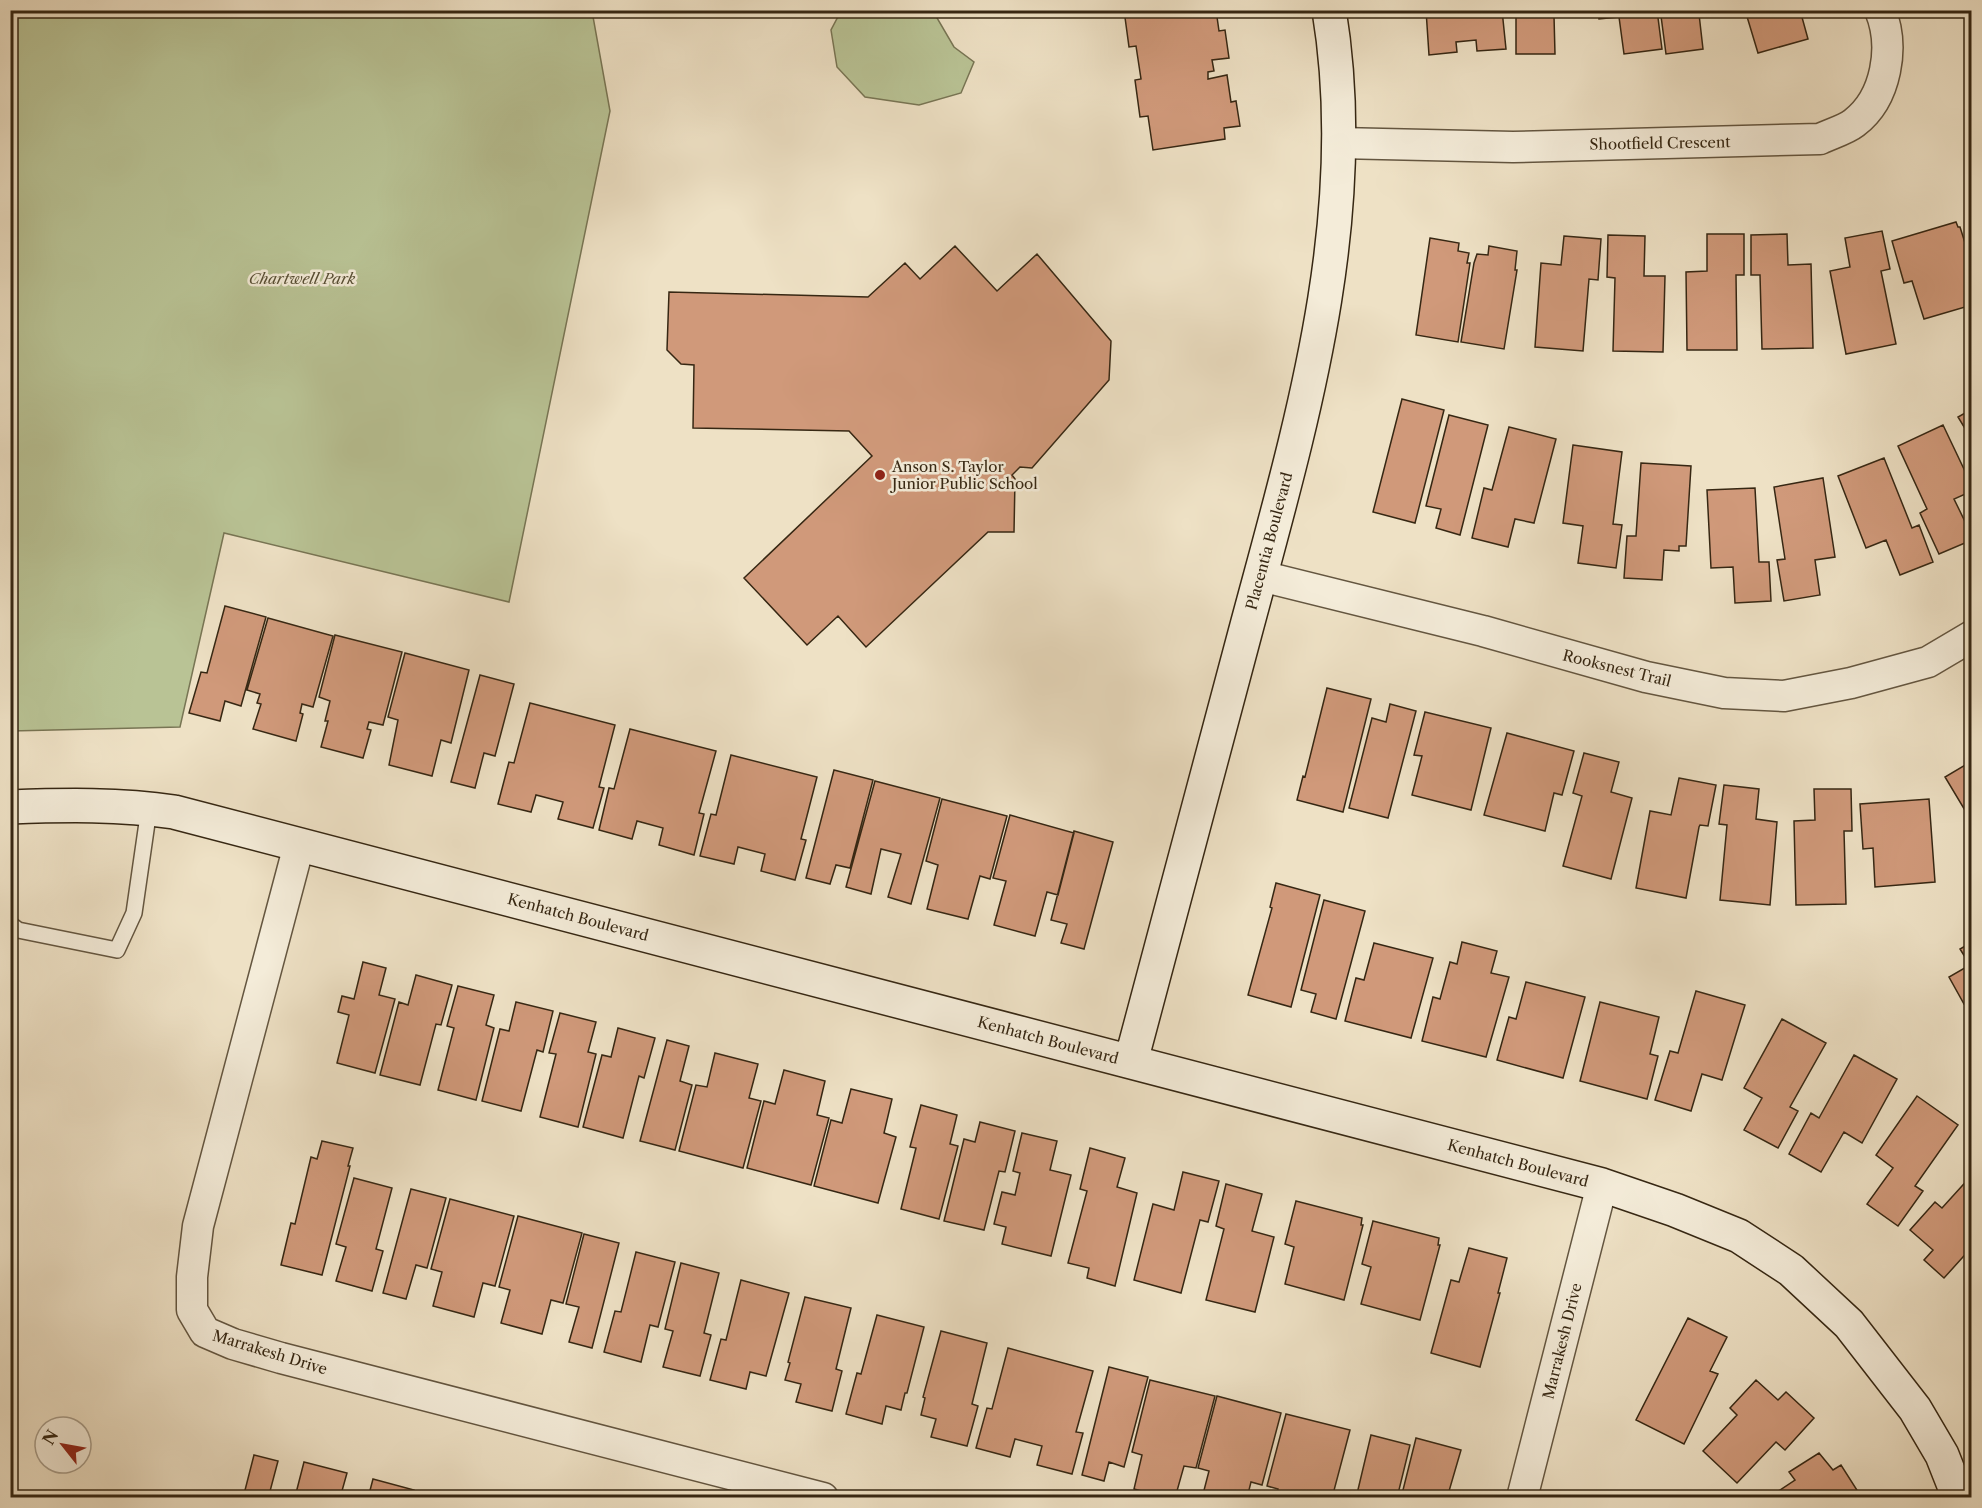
<svg xmlns="http://www.w3.org/2000/svg" width="1982" height="1508" viewBox="0 0 1982 1508" font-family="'Libre Caslon Text',serif">
<rect width="100%" height="100%" fill="#eee1c5"/>
<filter id="stains"><feTurbulence type="fractalNoise" baseFrequency=".00333" numOctaves="4"/><feColorMatrix values="0 0 0 0 .2 0 0 0 0 .09 0 0 0 0 .02 0 0 0 .5 -.17"/></filter>
<radialGradient id="worn" r=".72"><stop offset=".6" stop-color="#630" stop-opacity="0"/><stop offset="1" stop-color="#630" stop-opacity=".3"/></radialGradient>
<path fill="#b9c395" stroke="#787554" stroke-width="1.5" d="M10,11h582l18,100 -101,491 -285,-69 -44,194 -169,4z
M841,11h92l21,36 20,15 -13,31 -42,12 -54,-8 -28,-30 -6,-37z"/>
<path fill="#d0997a" stroke="#362713" stroke-width="1.5" d="M1124,10h92l3,21 6,-1 4,28 -17,2 2,11 -6,1v7l19,-4 4,27 5,-1 4,25 -16,2 1,11 -72,11 -5,-34 -8,1 -5,-37 6,-1 -5,-33 -7,1z
M1426,10h76l4,39 -29,2 -1,-11 -20,2 1,10 -28,3z
M1516,10h56v6h-18l1,38h-39z
M1598,10h59l5,39 -38,5 -5,-37 -20,2z
M1669,10h50v3l-20,1 4,35 -37,5 -5,-38 8,-1z
M1745,10h55l8,29 -50,14z
M1956,222l2,5h2l12,38v40l-48,14 -12,-38 -8,2 -12,-42z
M1882,231l8,38 -9,2 15,73 -50,10 -16,-83 20,-4 -5,-29z
M1707,234h37v41h-8l1,75h-50l-1,-78 21,-1z
M1787,234l1,31 23,-1 2,84 -51,1 -2,-74h-9v-40z
M1608,235l37,1 -1,40h21l-2,76 -50,-1 2,-73 -8,-1z
M1564,236l37,3 -3,41 -9,-1 -6,72 -48,-4 6,-84 20,2z
M1430,238l29,5 -1,8 11,2 -2,10h3l-12,79 -42,-7z
M955,246l42,45 40,-37 74,87 -2,39 -77,88 -12,-1 -8,8 3,4 -1,53h-26l-122,115 -28,-31 -31,29 -63,-67 128,-122 -23,-25 -156,-3 1,-63 -13,-1 -14,-14 2,-58 199,5 37,-34 15,16z
M1489,246l28,5 -2,19h2l-13,79 -43,-7 13,-79 3,-9 11,1z
M1402,399l42,11 -29,113 -42,-11z
M1972,409v31l-14,-23z
M1449,415l39,10 -28,110 -24,-7 5,-19 -15,-3z
M1943,425l29,61v5l-18,8 18,37v4l-33,14 -19,-41 7,-4 -29,-63z
M1509,427l47,12 -22,84 -19,-4 -7,28 -36,-9 12,-50 8,2z
M1573,445l49,7 -9,72 9,1 -6,43 -38,-5 5,-37 -20,-3z
M1884,458l28,70 7,-3 14,37 -33,13 -14,-35 -20,8 -28,-72z
M1641,463l50,3 -5,80h-7v5l-15,-1 -2,30 -38,-2 3,-42h9z
M1823,478l12,79 -20,3 5,35 -36,6 -7,-41 8,-1 -11,-72z
M1755,488l4,74h10l2,39 -36,2 -2,-36 -22,1 -4,-78z
M225,606l41,11 -25,89 -16,-5 -5,20 -31,-8 12,-41 6,1z
M268,618l65,18 -20,71 -11,-3 -2,9 3,1 -7,27 -43,-12 8,-25 -4,-1 3,-9 -13,-4z
M335,635l67,17 -19,73 -14,-3 -2,7 4,1 -8,28 -42,-11 7,-26h-3l5,-20 -11,-4z
M405,653l64,17 -18,73 -10,-3 -9,36 -43,-11 9,-45 -10,-3z
M480,675l34,9 -19,72 -11,-3 -9,35 -24,-6z
M1327,688l44,11 -28,113 -46,-12 6,-24 2,1z
M530,703l85,22 -16,62 5,1 -11,40 -35,-9 5,-17 -27,-7 -5,17 -33,-8 11,-42 5,1z
M1390,704l26,7 -28,107 -39,-10 23,-90 14,4z
M1425,712l66,16 -20,82 -59,-15 10,-39 -8,-1z
M630,729l86,22 -17,62 5,1 -10,41 -35,-10 4,-17 -26,-7 -5,18 -33,-9 10,-42 5,1z
M1507,733l67,18 -12,44 -8,-2 -9,38 -61,-16z
M1584,753l35,9 -8,30 21,6 -21,81 -48,-13 19,-70 -9,-3z
M731,755l86,22 -16,62 5,1 -11,40 -34,-9 4,-17 -27,-7 -4,17 -34,-8 11,-42 5,1z
M1972,761v61l-27,-45z
M834,770l39,10 -23,88 -14,-3 -6,19 -24,-6z
M1679,778l37,7 -8,41 -8,-1 -1,2 -13,71 -50,-10 14,-77 21,4z
M875,781l65,17 -29,106 -23,-7 13,-43 -20,-5 -10,45 -25,-7z
M1724,785l35,4 -3,30 21,3 -7,83 -50,-5 7,-75 -8,-1z
M1814,789h37l1,42h-8l2,73 -50,1 -2,-84 21,-1z
M942,799l65,17 -17,63 -10,-3 -12,43 -41,-10 11,-44 -12,-4z
M1929,799l6,83 -60,5 -2,-39 -10,1 -3,-45z
M1010,815l64,18 -16,62 -11,-3 -12,44 -41,-11 12,-44 -13,-3z
M1074,831l39,11 -29,107 -23,-6 6,-19 -16,-4z
M1276,883l44,12 -29,112 -43,-12 24,-87 -2,-1z
M1324,900l41,11 -29,108 -25,-7 5,-18 -15,-4z
M1462,942l35,9 -6,22 18,4 -23,80 -64,-16 11,-44 7,2 10,-37 7,2z
M1972,942v58l-8,4 -15,-27 21,-12 -10,-16z
M1374,943l59,15 -22,80 -66,-17 11,-43 8,2z
M363,962l23,6 -7,27 16,4 -20,74 -38,-10 12,-48 -11,-3 4,-16 12,3z
M416,975l36,10 -11,40 -5,-1 -16,61 -40,-10 19,-73 9,3z
M1526,982l59,15 -22,81 -66,-18 12,-43 7,2z
M458,986l36,9 -8,30 8,3 -18,72 -38,-10 16,-62 -7,-2z
M1696,991l49,14 -23,75 -20,-6 -11,37 -36,-11 15,-49 8,2z
M516,1002l37,9 -10,41 -6,-2 -16,61 -39,-10 18,-72 9,2z
M1600,1002l59,15 -9,37 8,2 -11,43 -67,-18z
M560,1013l36,9 -8,30 8,2 -18,73 -38,-10 16,-63 -7,-1z
M1782,1019l44,24 -36,64 8,4 -20,37 -34,-18 18,-32 -18,-10z
M618,1028l37,10 -11,40 -5,-2 -16,62 -40,-11 19,-72 9,2z
M667,1040l22,6 -9,35 12,4 -17,65 -35,-9z
M715,1053l43,11 -9,34 12,3 -18,67 -64,-17 17,-66 11,2z
M1854,1055l43,24 -35,64 -18,-11 -23,40 -32,-18 22,-41 8,5z
M784,1070l41,11 -8,34 12,3 -18,67 -64,-17 17,-67 11,3z
M851,1089l41,10 -8,34 12,4 -18,66 -64,-17 17,-66 11,3z
M1917,1096l41,29 -43,61 8,5 -25,35 -31,-22 26,-36 -17,-13z
M921,1105l36,10 -7,29 8,2 -19,73 -38,-10 15,-61 -6,-1z
M980,1122l35,9 -10,41 -6,-1 -15,59 -40,-9 20,-82 11,3z
M1022,1133l35,8 -7,29 21,5 -20,81 -49,-12 4,-17 -12,-3 8,-32 13,3 5,-22 -7,-2z
M322,1141l31,7 -5,18h2l-28,109 -41,-10 10,-42 4,1 16,-67 6,2z
M1090,1148l35,10 -8,29 20,6 -22,93 -28,-8 2,-10 -21,-5 19,-72 -7,-2z
M1183,1172l36,9 -11,41 -8,-2 -19,73 -47,-13 19,-76 21,6z
M1972,1175v72l-28,31 -20,-18 9,-10 -23,-20 25,-28 7,6z
M354,1178l38,10 -16,61 7,2 -11,40 -36,-10 10,-34 -10,-3z
M1226,1184l36,10 -10,37 22,6 -19,75 -49,-12 18,-71 -8,-3z
M411,1189l35,9 -19,70 -11,-3 -10,34 -23,-6z
M450,1199l64,17 -19,70 -12,-3 -9,34 -41,-11 9,-34 -11,-3z
M1296,1201l66,17 -1,7h2l-19,75 -59,-16 9,-37 -9,-3z
M518,1216l64,17 -19,70 -12,-3 -9,34 -41,-11 9,-33 -11,-3z
M1373,1221l66,17 -1,7h2l-20,75 -59,-16 10,-37 -9,-3z
M584,1234l35,9 -27,105 -23,-6 10,-35 -13,-3z
M1469,1248l38,10 -9,35h2l-20,74 -49,-14 20,-73 8,2z
M636,1252l39,10 -17,65 -8,-2 -9,37 -37,-10 11,-41 6,1z
M681,1263l38,10 -15,60 7,2 -11,41 -37,-9 10,-36 -8,-2z
M741,1280l48,13 -23,83 -16,-4 -4,17 -36,-9 11,-41 5,1z
M805,1297l46,11 -15,61 6,2 -10,40 -36,-9 5,-18 -16,-4 5,-17 -2,-1z
M877,1315l47,12 -17,66h-2l-4,17 -15,-4 -4,18 -36,-10 11,-41 4,1z
M1688,1318l39,19 -17,34 8,3 -34,70 -48,-24z
M941,1331l46,12 -15,61 6,2 -11,40 -36,-9 5,-18 -15,-4 4,-17 -2,-1z
M1008,1348l85,23 -17,61 7,1 -11,41 -35,-9 5,-19 -27,-7 -5,18 -34,-9 11,-40 5,1z
M1109,1367l39,10 -24,90 -15,-5 -5,19 -22,-6z
M1150,1380l65,16 -19,72 -12,-2 -9,32h-7l-34,-9 8,-34 -10,-3z
M1756,1380l22,20 8,-8 28,26 -29,32 -9,-8 -39,41 -34,-32 34,-36 -7,-7z
M1217,1396l64,17 -19,72 -11,-3 -4,16h-45l7,-27 -11,-3z
M1286,1414l64,16 -18,68h-57l3,-9 -11,-3z
M1371,1435l39,10 -13,53h-41z
M1416,1438l45,12 -14,48h-46z
M1819,1453l14,17 8,-5 21,33h-94l27,-18 -6,-8z
M254,1455l24,6 -9,34 9,3h-35z
M304,1462l43,11 -7,25h-56v-4l11,3z
M373,1479l41,11 -1,8h-45z"/>
<g fill="none" stroke-linecap="round" stroke-linejoin="round">
<g stroke="#645640" stroke-width="18">
<path id="lane" d="M10,924l8,6 99,20 17,-37 15,-104"/>
</g>
<g stroke="#645640" stroke-width="33">
<path id="street" d="M1339,143l174,4 307,-8c10,-5 25,-9 34,-16 33,-25 41,-77 26,-113
M1261,576l222,55 163,46 78,16 60,3 67,-13 77,-21 44,-26
M299,845l-101,381 -6,51v33l13,22 28,12 48,14 542,140
M1522,1498l80,-313"/>
</g>
<g stroke="#362713" stroke-width="36">
<path id="secondary" d="M10,807c55,-2 110,-3 164,5l1428,373 73,25 64,26 52,34 58,54 66,85 27,46 17,43
M1131,1061c39,-142 76,-285 114,-428 54,-202 119,-412 84,-623"/>
</g>
<use href="#lane" stroke="#f4ecd9" stroke-width="15"/>
<use href="#street" stroke="#f4ecd9" stroke-width="30"/>
<use href="#secondary" stroke="#f4ecd9" stroke-width="33"/>
</g>
<circle fill="#8f2418" stroke="#f4ecd9" stroke-width="2" cx="880" cy="475" r="6"/>
<g text-anchor="middle" dominant-baseline="central" stroke-width="5" stroke-linejoin="round" paint-order="stroke">
<g font-size="15" fill="#362713" stroke="#f4ecd9">
<text transform="translate(1660 143) rotate(-1)">Shootfield Crescent</text>
<text transform="translate(1269 541) rotate(-75)">Placentia Boulevard</text>
<text transform="translate(1617 668) rotate(14)">Rooksnest Trail</text>
<text transform="translate(578 917) rotate(15)">Kenhatch Boulevard</text>
<text transform="translate(1048 1040) rotate(15)">Kenhatch Boulevard</text>
<text transform="translate(1518 1163) rotate(15)">Kenhatch Boulevard</text>
<text transform="translate(1562 1341) rotate(-76)">Marrakesh Drive</text>
<text transform="translate(270 1352) rotate(17)">Marrakesh Drive</text>
</g>
<g font-size="15" font-style="italic" fill="#574e34" stroke="#f4ecd9">
<text x="302" y="278">Chartwell Park</text>
</g>
<g font-size="15" fill="#362713" stroke="#f4ecd9" text-anchor="start">
<text x="892" y="466">Anson S. Taylor<tspan x="892" dy="17">Junior Public School</tspan></text>
</g>
</g>
<rect width="1982" height="1508" fill="none" stroke="#eee1c5" stroke-width="36"/>
<rect x="12" y="12" width="1958" height="1484" fill="none" stroke="#362713" stroke-width="3"/>
<rect x="18" y="18" width="1946" height="1472" fill="none" stroke="#362713" stroke-width="1.5"/>
<g transform="translate(63 1445) rotate(301)"><circle r="28" fill="#f4ecd9" stroke="#a89d8a" stroke-width="1.5"/>
<path d="M0-4.5L10 22L0 15L-10 22Z" fill="#8f2418"/>
<text y="-9" font-size="16" font-weight="bold" text-anchor="middle" fill="#362713">N</text>
</g>
<rect width="100%" height="100%" filter="url(#stains)"/>
<rect width="100%" height="100%" fill="url(#worn)"/>
</svg>
